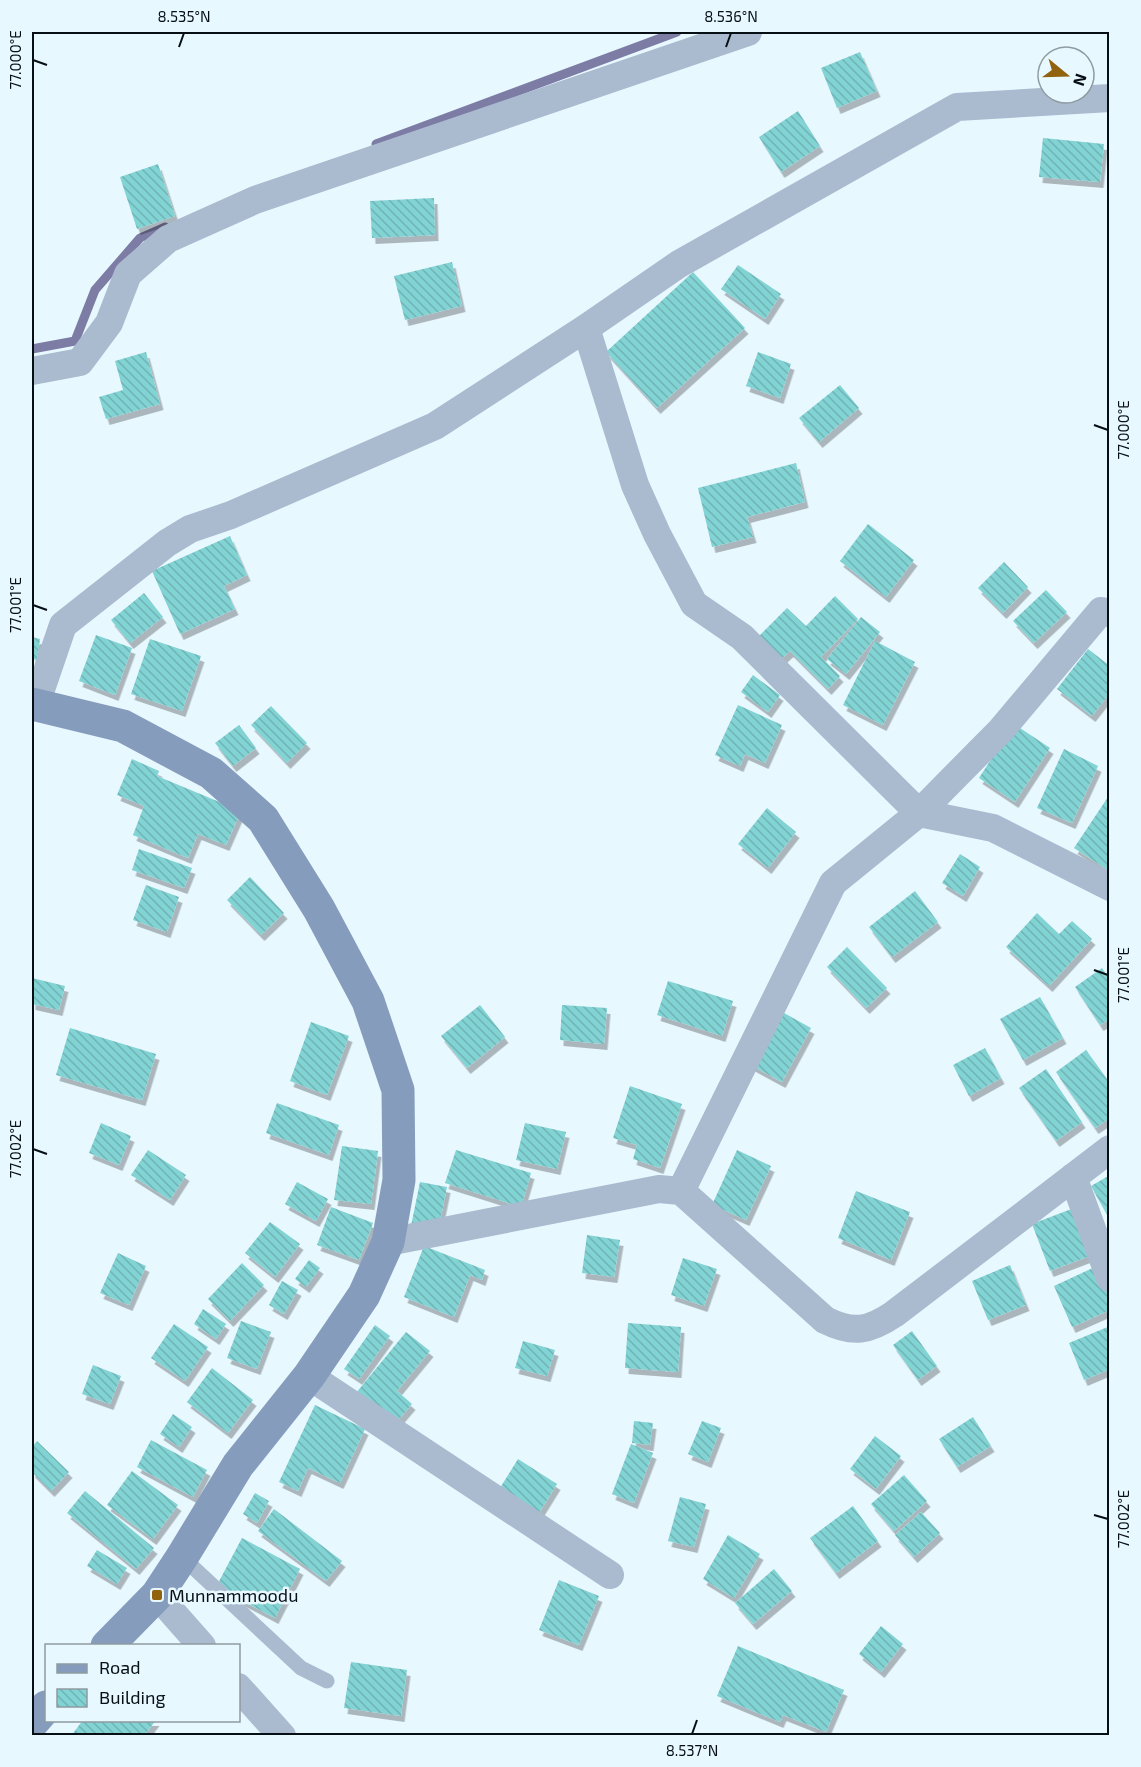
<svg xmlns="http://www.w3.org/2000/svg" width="1141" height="1767" viewBox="0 0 1141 1767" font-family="'Exo 2',sans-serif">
<defs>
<pattern id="building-back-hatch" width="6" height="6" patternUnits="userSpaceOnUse" patternTransform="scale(1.5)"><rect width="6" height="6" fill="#82d3d4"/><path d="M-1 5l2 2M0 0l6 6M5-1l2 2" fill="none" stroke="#6fb4b5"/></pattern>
<filter id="shadow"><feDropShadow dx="3.5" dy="6" stdDeviation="0" flood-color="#0004"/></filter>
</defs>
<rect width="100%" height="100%" fill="#e8f8ff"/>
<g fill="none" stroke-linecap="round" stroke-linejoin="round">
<path stroke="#7c7ca5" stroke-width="9" d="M376,144l301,-112
M32,349l43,-8 20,-51 45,-52 25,-11"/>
</g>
<path fill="url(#building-back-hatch)" filter="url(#shadow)" d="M860,52l17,39 -40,17 -16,-40z
M798,111l22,35 -39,26 -22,-35z
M1043,138l61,6 -4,38 -61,-5z
M158,164l17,52 -38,13 -17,-52z
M434,198l1,37 -63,3 -2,-37z
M452,262l10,44 -57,14 -11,-44z
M738,265l43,29 -16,25 -44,-30z
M693,272l52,56 -88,80 -51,-56z
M146,352l14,52 -54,15 -7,-22 24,-7 -8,-29z
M758,352l33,12 -11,34 -34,-12z
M840,385l19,23 -40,34 -20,-24z
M796,463l9,39 -58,15 6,20 -41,10 -14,-59z
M868,524l46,36 -28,37 -46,-36z
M230,536l17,39 -23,11 11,23 -55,25 -28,-63z
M1004,562l24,25 -25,26 -25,-25z
M1046,590l21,22 -33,31 -21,-22z
M144,593l19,24 -33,26 -19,-23z
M835,596l23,23 -37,38 19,19 -12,13 -38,-38 -12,11 -23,-22 32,-32 19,18z
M861,617l19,15 -34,42 -19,-15z
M96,635l36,13 -17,47 -36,-14z
M32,637l8,2 -3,21 -5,-1z
M150,639l51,17 -19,55 -51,-17z
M875,641l40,21 -32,63 -40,-20z
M1088,649l22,17v27l-18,23 -35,-27z
M753,675l27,20 -12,17 -27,-20z
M738,705l44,20 -17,38 -20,-9 -5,12 -25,-11z
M271,706l36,37 -20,20 -36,-38z
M1014,724l36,24 -35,54 -36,-24z
M239,725l17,23 -23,18 -18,-23z
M1064,749l34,17 -26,57 -35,-15z
M132,759l27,12 -2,5 84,35 -15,34 -28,-11 -10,24 -55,-23 11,-29 -27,-11z
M1110,794v75l-2,1 -34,-22z
M767,808l29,24 -28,36 -30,-24z
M139,849l53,19 -8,20 -52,-18z
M960,854l20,13 -17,29 -21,-13z
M250,877l34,36 -23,22 -34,-35z
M146,885l33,12 -12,35 -34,-12z
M915,891l23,31 -46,35 -23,-30z
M1037,913l22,21 13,-13 20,18 -43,47 -43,-39z
M847,947l40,41 -21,20 -39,-41z
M1102,968l8,12v39l-10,6 -25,-38z
M32,978l33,8 -6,24 -27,-6z
M668,981l65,20 -11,35 -65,-21z
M1040,997l23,41 -40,22 -23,-41z
M480,1005l25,32 -38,31 -26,-32z
M562,1005l45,3 -3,36 -44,-4z
M784,1013l27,15 -29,54 -48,-26z
M311,1022l38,14 -22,59 -37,-14z
M70,1028l86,26 -14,46 -86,-25z
M985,1048l16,30 -32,18 -16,-31z
M1086,1050l24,33v35l-15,10 -39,-56z
M1046,1069l36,53 -26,19 -37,-53z
M630,1086l52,18 -22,64 -27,-9 4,-14 -24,-7z
M277,1103l62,22 -10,30 -63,-22z
M101,1123l30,13 -12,29 -30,-12z
M525,1123l41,9 -9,37 -41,-9z
M342,1146l36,5 -7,53 -37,-4z
M148,1150l38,25 -16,25 -39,-25z
M456,1150l75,23 -10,34 -76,-24z
M737,1150l34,16 -25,54 -34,-15z
M1110,1175v45l-19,-34z
M297,1182l31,17 -12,22 -31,-17z
M420,1182l27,5 -9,44 -27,-5z
M856,1191l54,21 -19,48 -53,-22z
M331,1207l42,16 -14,37 -42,-15z
M1074,1208l18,47 -42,16 -18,-47z
M270,1222l30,22 -25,33 -30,-24z
M587,1235l33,5 -6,37 -32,-4z
M424,1246l61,24 -3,10 -12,-5 -16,42 -50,-20z
M118,1253l28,13 -17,39 -29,-12z
M683,1258l34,11 -13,37 -33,-11z
M309,1260l11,8 -14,19 -11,-8z
M242,1263l22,22 -34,36 -22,-22z
M1010,1265l16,40 -38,15 -16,-39z
M1097,1266l13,27v17l-38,17 -18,-41z
M282,1281l16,9 -14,24 -15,-9z
M203,1309l23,15 -10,15 -22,-15z
M241,1321l30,11 -14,37 -30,-11z
M628,1323l53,4 -3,45 -53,-4z
M174,1324l34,23 -23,34 -34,-23z
M375,1325l15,11 -31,43 -15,-10z
M1110,1326v43l-26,11 -15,-37z
M912,1331l25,35 -19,14 -25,-35z
M406,1332l24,19 -33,40 15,13 -18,21 -38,-32z
M523,1341l32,9 -8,26 -32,-8z
M93,1365l28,11 -11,28 -28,-10z
M212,1368l41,32 -25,33 -41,-31z
M315,1405l50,24 -25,54 -32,-15 -10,23 -19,-9z
M173,1414l19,13 -13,20 -19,-13z
M973,1417l18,29 -34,21 -18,-28z
M634,1421l19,2 -3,22 -18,-2z
M702,1421l19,7 -13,34 -20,-8z
M875,1436l26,20 -25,33 -26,-20z
M151,1440l56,30 -14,27 -56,-30z
M37,1441l32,31 -18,19 -19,-19v-25z
M631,1444l22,9 -19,50 -22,-9z
M518,1459l39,25 -18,29 -39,-25z
M132,1471l46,34 -25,34 -46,-34z
M904,1475l23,26 -33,30 -23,-27z
M85,1491l69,57 -18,21 -69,-56z
M255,1493l14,8 -12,22 -14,-9z
M680,1497l26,7 -12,43 -26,-6z
M853,1506l25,35 -42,32 -26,-35z
M274,1509l68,52 -16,20 -68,-50z
M921,1512l19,21 -26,24 -19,-22z
M728,1535l32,19 -26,44 -31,-19z
M242,1538l58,31 -25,49 -59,-31z
M97,1550l30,18 -10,16 -30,-18z
M774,1569l18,22 -39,33 -18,-21z
M559,1580l40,16 -20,49 -40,-15z
M881,1626l22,18 -22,28 -22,-18z
M738,1646l106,44 -18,42 -43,-17 -3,7 -63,-26z
M351,1662l56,8 -6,46 -57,-8z
M83,1720h73l-12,16h-73z"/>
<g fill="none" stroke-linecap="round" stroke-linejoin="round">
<path stroke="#aabacf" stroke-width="15" d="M182,1557l119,111 26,13"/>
<path stroke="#aabacf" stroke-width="28" d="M586,328l49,157 22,49 37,70 48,33 177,176 74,15 117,59
M32,371l48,-9 29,-39 19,-49 40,-35 87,-39 493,-168
M36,704l27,-79 104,-82 23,-14 41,-14 204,-89 151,-98 93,-64 278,-157 153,-9
M1073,1177l37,101
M681,1191l152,-308 86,-70 82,-83 100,-119 9,2
M388,1242l271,-53 22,2 144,129c28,14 44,11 69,-6l216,-165
M309,1376l301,199
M157,1595l45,51
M238,1687l44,49"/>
<path stroke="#859cbc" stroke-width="33" d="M32,704l91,22 88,47 52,46 56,90 49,92 30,89 1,90 -11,62 -24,53 -55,81 -71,89 -56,92 -25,38 -50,51
M32,1723l14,-16"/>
</g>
<path fill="none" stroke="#060f13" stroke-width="2" d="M179,47l5,-14M726,47l5,-14M33,60l14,5M1094,425l14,5M33,605l14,5M1094,970l14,5M33,1149l14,5M1094,1515l14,4M692,1734l5,-14"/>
<rect fill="#91630f" stroke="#e8f8ff" stroke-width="2" x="151" y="1589" width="12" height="12" rx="3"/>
<g text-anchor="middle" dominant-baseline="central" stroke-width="5" stroke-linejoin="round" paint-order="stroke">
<g font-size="18" fill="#060f13" stroke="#e8f8ff" text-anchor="start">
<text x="169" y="1595">Munnammoodu</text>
</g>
</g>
<rect width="1141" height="1767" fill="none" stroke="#e8f8ff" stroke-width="66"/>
<rect x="45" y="1644" width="195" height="78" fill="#e8f8ff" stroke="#8e9ba1" stroke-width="1.5"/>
<rect x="57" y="1664" width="30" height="9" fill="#859cbc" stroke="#8e9ba1" stroke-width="1.5"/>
<text x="99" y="1674" font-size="18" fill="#060f13">Road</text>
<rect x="57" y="1689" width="30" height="18" fill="url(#building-back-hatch)" stroke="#8e9ba1" stroke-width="1.5"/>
<text x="99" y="1704" font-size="18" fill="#060f13">Building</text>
<g transform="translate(1066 75) rotate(109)"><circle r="28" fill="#e8f8ff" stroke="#8e9ba1" stroke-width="1.5"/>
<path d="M0-4.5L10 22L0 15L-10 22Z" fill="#91630f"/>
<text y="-9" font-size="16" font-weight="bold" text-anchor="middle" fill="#060f13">N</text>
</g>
<rect x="33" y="33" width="1075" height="1701" fill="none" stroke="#060f13" stroke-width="2"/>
<g font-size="15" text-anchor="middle" fill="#060f13">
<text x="184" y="22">8.535°N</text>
<text x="731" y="22">8.536°N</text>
<text transform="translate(16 60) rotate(-90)" y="5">77.000°E</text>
<text transform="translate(1124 430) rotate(-90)" y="5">77.000°E</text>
<text transform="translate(16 605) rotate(-90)" y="5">77.001°E</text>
<text transform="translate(1124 975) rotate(-90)" y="5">77.001°E</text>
<text transform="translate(16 1149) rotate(-90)" y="5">77.002°E</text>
<text transform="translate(1124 1519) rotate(-90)" y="5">77.002°E</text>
<text x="692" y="1756">8.537°N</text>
</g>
</svg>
